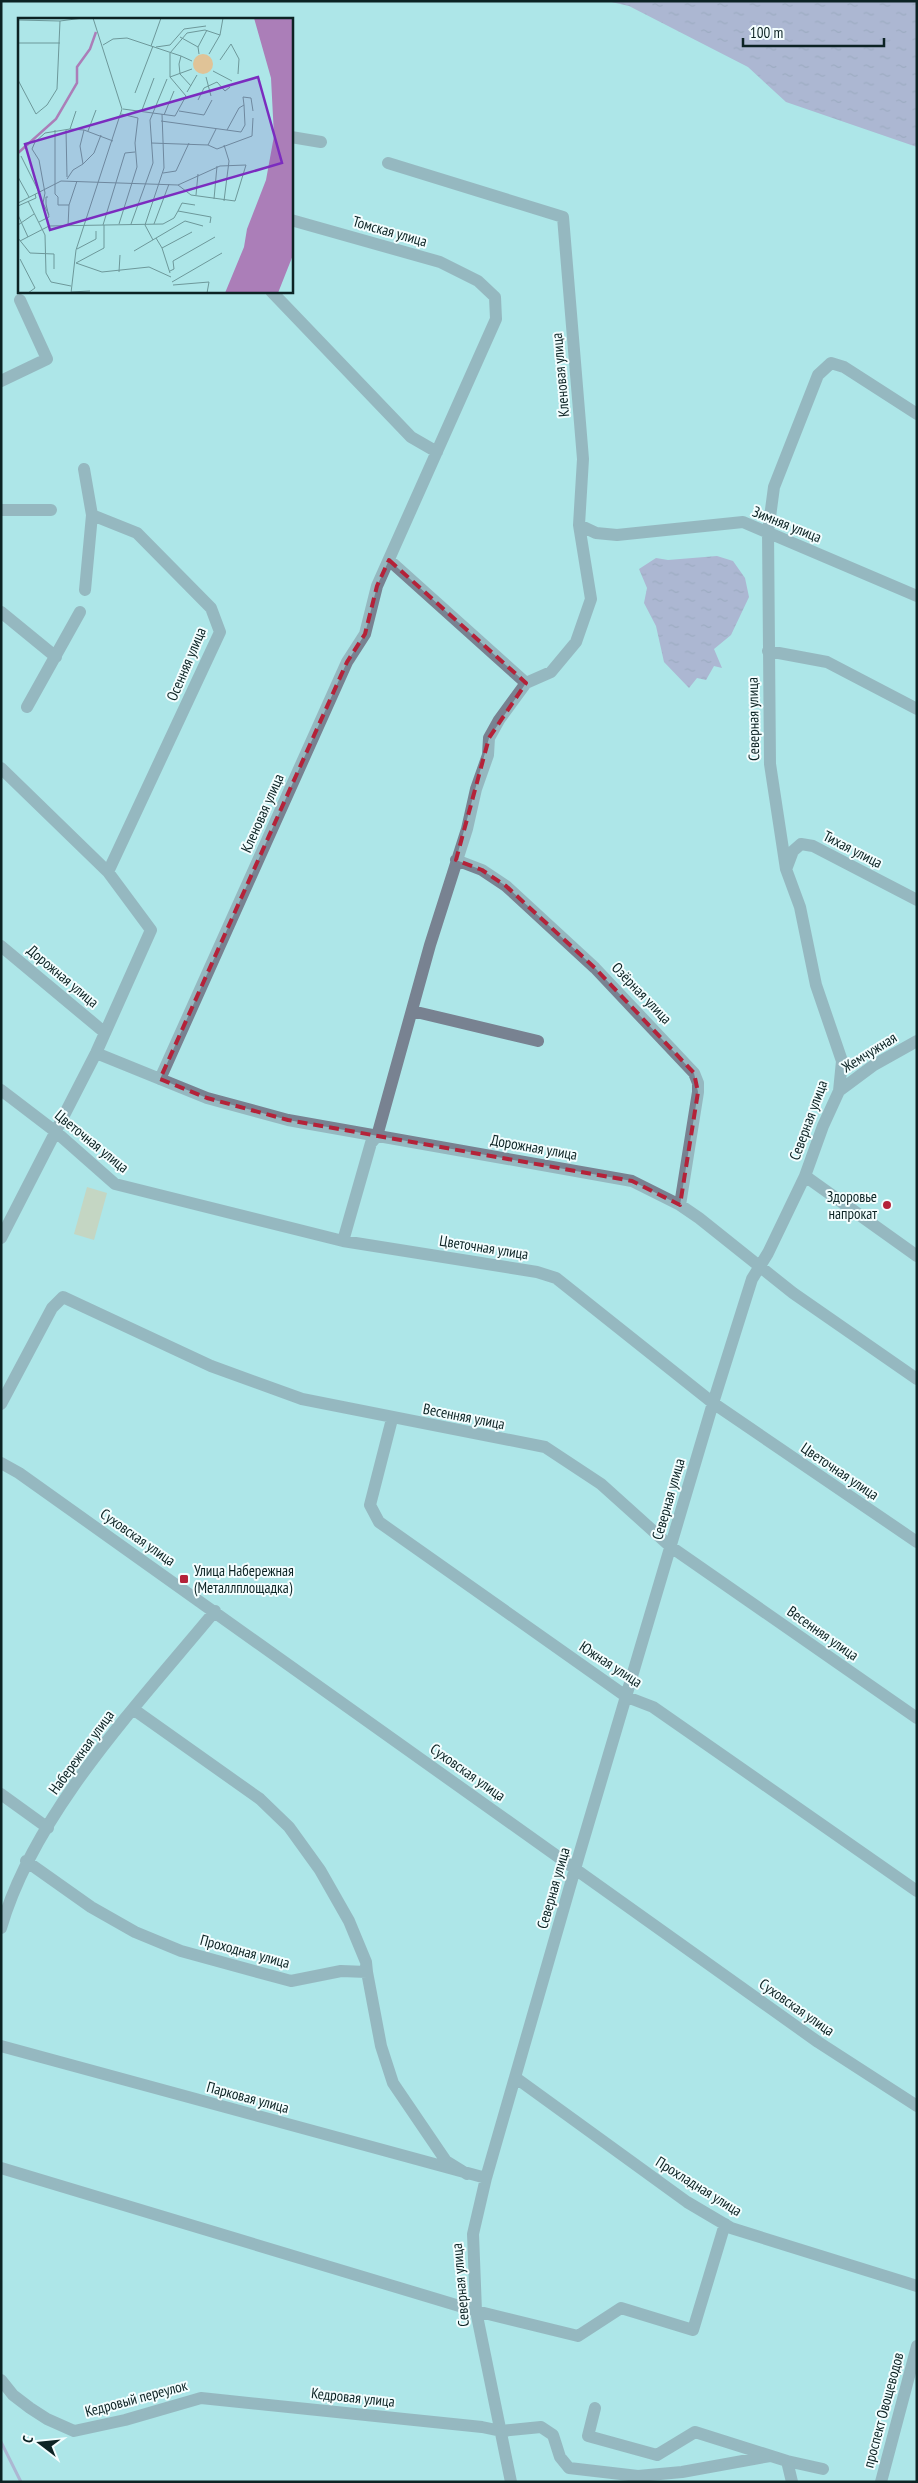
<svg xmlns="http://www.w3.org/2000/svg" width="918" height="2483" viewBox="0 0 918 2483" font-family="'PT Sans Narrow',sans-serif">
<defs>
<pattern id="water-ripples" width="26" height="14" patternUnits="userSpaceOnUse" patternTransform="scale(1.25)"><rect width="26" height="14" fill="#ab7eb8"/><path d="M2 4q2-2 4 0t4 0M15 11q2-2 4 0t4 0" fill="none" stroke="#8a6795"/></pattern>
</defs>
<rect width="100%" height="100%" fill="#ade6e8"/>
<path fill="#e0c397" d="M87,1187l20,6 -13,47 -20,-6z"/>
<path fill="url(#water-ripples)" d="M607,1h310v146l-131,-45 -38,-35 -119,-61z
M717,556l16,5 12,17 4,19 -18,38 -17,14 8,19 -8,-2 -8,14 -9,-2 -8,10 -25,-26 -8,-36 -12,-23 3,-15 -8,-19 17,-11 12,2z"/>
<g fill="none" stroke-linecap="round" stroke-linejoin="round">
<path stroke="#ab7eb8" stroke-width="3" d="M1,2442l20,40"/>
<path stroke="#788291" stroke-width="12" d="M291,137l30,5
M388,163l175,54 20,242 -4,66 12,74 -15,43 -25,30 -25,11 -137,-123
M271,291l140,146 26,15
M1,381l46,-22 -27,-59
M84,469l8,46 -7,75
M1,510h50
M92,515l45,18 74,75 9,24 -112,240
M579,525l17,8 21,2 126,-13 174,74
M1,612l55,45
M768,651l59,11 90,47
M27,707l53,-95
M1,768l107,104 43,58 -55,123 -95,185
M456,860l26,10 24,16 89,82 99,105 4,10v9l-18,113
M787,867l6,-16 8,-7 12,2 104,54
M1,946l103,86
M412,1011l126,30
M96,1053l111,45 81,22 344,61 48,24 19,13 94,75 124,86
M160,1079l187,-417 18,-28 12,-48 119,-267 -1,-22 -17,-16 -38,-19 -149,-42
M1,1090l55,42 59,52 228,57 194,31 19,6 157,125 204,139
M839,1091l35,-26 43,-24
M805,1176l112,80
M343,1241l28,-98 6,-7 53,-191 37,-116 9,-40 12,-34 1,-17 10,-18 27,-37
M1,1404l51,-96 11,-11 148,69 91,33 243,48 56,37 70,63 246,171
M392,1419l-22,86 9,17 248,175 26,10 264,184
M1,1463l18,10 799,569 99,64
M133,1709l127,90 29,28 31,43 29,51 17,41 1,10
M1,1794l47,34
M26,1861l65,46 44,25 46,19 110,30 50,-10 26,1 14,74 12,37 53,78 21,13
M1,1928c33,-115 138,-225 214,-317
M1,2046l485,132
M516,2078l171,124 44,26 186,58
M1,2168l475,143 102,25 43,-28 72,22 32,-106
M1,2380l12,15 17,13 17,11 27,12 51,-11 76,-22 281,29 19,4 40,-4 12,8 7,22 9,11 69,8 44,-4 88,-16
M595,2408l-7,28 69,19 38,-23 92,29 5,21
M787,2461l36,8
M511,2482l-35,-171 -3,-77 13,-56 93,-323 134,-452 39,-124 16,-26 37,-77 18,-50 16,-35 3,-30 -26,-76 -16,-78 -14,-38 -16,-105 -2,-232 6,-45 44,-112 13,-12 13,4 73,47
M881,2482l36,-136"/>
</g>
<path d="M0 0H918V2483H0ZM389,560l137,123 -37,55 -33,122 26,10 24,16 89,82 99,105 4,19 -18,113 -48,-24 -344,-61 -81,-22 -47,-19 187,-417 18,-28 12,-48z" fill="#ade6e8" fill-opacity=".55" fill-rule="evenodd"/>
<path fill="none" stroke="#b42239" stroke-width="4" stroke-dasharray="10 6" stroke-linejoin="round" d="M389,560l137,123 -37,55 -33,122 26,10 24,16 89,82 99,105 4,19 -18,113 -48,-24 -344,-61 -81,-22 -47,-19 187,-417 18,-28 12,-48z"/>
<g fill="#b42239" stroke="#f2fdfe" stroke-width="2">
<circle cx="887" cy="1205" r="5"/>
<rect x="179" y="1574" width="10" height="10" rx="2.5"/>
</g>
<g text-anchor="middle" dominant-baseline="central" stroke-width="4" stroke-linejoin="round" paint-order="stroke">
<g font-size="15" fill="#0c2324" stroke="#f2fdfe">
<text transform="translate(390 231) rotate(16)">Томская улица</text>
<text transform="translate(560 375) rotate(-95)">Кленовая улица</text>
<text transform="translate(787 524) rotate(22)">Зимняя улица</text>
<text transform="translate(186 664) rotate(-67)">Осенняя улица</text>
<text transform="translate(753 719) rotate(-91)">Северная улица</text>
<text transform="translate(262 813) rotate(-66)">Кленовая улица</text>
<text transform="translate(853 849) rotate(27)">Тихая улица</text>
<text transform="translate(63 976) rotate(40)">Дорожная улица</text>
<text transform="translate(642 993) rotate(46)">Озёрная улица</text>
<text transform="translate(869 1052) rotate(-32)">Жемчужная</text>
<text transform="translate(808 1120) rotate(-70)">Северная улица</text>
<text transform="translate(92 1141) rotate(39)">Цветочная улица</text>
<text transform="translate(534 1147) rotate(10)">Дорожная улица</text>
<text transform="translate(484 1247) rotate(9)">Цветочная улица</text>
<text transform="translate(464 1416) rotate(11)">Весенняя улица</text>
<text transform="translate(840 1471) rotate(34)">Цветочная улица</text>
<text transform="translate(668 1499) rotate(-74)">Северная улица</text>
<text transform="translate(138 1537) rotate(35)">Суховская улица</text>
<text transform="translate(823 1633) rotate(35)">Весенняя улица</text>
<text transform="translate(611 1664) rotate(33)">Южная улица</text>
<text transform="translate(81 1752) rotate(-54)">Набережная улица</text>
<text transform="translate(468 1772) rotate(35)">Суховская улица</text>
<text transform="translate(553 1888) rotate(-74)">Северная улица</text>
<text transform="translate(245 1951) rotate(15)">Проходная улица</text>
<text transform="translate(797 2007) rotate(35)">Суховская улица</text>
<text transform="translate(248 2097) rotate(15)">Парковая улица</text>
<text transform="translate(699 2186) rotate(32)">Прохладная улица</text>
<text transform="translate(460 2285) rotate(-95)">Северная улица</text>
<text transform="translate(353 2397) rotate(6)">Кедровая улица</text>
<text transform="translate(136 2398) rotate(-15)">Кедровый переулок</text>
<text transform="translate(883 2410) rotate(-75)">проспект Овощеводов</text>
</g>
<g font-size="15" fill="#0c2324" stroke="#f2fdfe" text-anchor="end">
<text x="877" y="1196">Здоровье<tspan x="877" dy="17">напрокат</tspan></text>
<text x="194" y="1570" text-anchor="start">Улица Набережная<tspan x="194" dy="17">(Металлплощадка)</tspan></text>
</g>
</g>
<g transform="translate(18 18)">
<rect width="275" height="275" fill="#ade6e8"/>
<path d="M175 46a10 10 0 1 1 20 0a10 10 0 1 1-20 0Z" fill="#e0c397"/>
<path d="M236,0h39v237l-15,38h-53l19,-46 3,-18 19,-49 8,-44 -3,-58z" fill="#ab7eb8"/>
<path fill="none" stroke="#ab7eb8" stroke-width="2.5" d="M0,135l38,-34 21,-36v-16l13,-18 6,-17"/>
<path fill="none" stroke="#6d989a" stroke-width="1" d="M0,2l42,1M162,19l18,10M0,25h42M85,27l10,-6 14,-1 54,18M133,28l10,-28M138,29l14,-2 14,-16 22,-3M181,36l-1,-7 9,-17M191,36l11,-19 3,-17M202,42l11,-16 8,15 -1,15M195,53l19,10M152,59l22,-8M188,59l5,19M0,62l18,34 11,-9 10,-16 3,-68 23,-3M173,68l-11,-12 -1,-10 2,-8 11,5M169,74l10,-17M117,75l18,-47M180,82l6,-12 13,-6 8,9 5,-4M105,91l52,7 11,-20 -16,-19v-24l17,-20 18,-3 15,5M124,92l12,-32M161,93l25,4 8,-15M146,97l10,-24M143,103l80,11 4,-7 -1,-20M52,111l6,-18M198,111l-8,16 9,4 35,-13 1,-18M37,112v64l3,3v8h11M48,112l1,47M209,112l12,-22 5,-3 -1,-8 8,1 2,13M70,113l8,-21M133,125l57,2M3,138l18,36M65,146l11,-11 7,-18M145,155l13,-2 13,-28M0,159l11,20M49,161l6,-9 10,-6 -3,-18 4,-16M178,177l2,-21M196,181l3,-33M10,183l17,34 1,38 5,9 20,4M206,183l5,-40 -5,-16M0,185l43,-22 117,4 42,-19 26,-1 -11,36 -44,-6 -13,-10M0,188l18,-8 -1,-4M160,193l4,-8 13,2M0,197l10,22M31,197l-6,-12 2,-10 -6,-33 -7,-11 3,-7 10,-9 25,-4 14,1 29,11M21,204l10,-5 -3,-13v-7h2M101,206l18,-57 -2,-24 3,-25 -17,-4M113,206l22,-61 -3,-43 17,-41M136,206l15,-40M0,207l16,-11M85,207l22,-72 10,-1M50,208l1,-21 8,-24M0,220l12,15 24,1v15M138,220l6,10 30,-16M135,222l-8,-15 19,-57 -2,-54M2,223l29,-15 114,-2 11,-6 4,-7 33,6 -1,6M144,230l8,25M59,231l19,-10v-8M116,233l51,-30 18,5M2,241l15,29 -7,5M58,245l26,9 47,-5 22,10M58,245l28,-15v-23M152,253l4,-2 -1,-8 42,-24M101,254l1,-17M154,264l50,-29M155,267l36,-3 -2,11M53,274l19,-1M53,275l5,-43 46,-141 -29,-91"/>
<path fill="#7b2cbf" fill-opacity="0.15" stroke="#7b2cbf" stroke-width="2.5" d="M240,59l24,86 -232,67 -25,-86z"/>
<rect width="275" height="275" fill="none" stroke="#0c2324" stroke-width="2.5"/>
</g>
<rect width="918" height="2483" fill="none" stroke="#0c2324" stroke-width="5"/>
<g transform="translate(40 2443) rotate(286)" stroke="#f2fdfe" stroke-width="4" paint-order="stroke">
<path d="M0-4L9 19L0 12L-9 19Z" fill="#0c2324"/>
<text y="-8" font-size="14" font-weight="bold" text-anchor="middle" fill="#0c2324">С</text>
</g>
<path d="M743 38v8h141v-8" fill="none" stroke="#0c2324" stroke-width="2.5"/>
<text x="750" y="38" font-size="15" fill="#0c2324" stroke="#f2fdfe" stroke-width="4" paint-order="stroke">100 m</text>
</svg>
